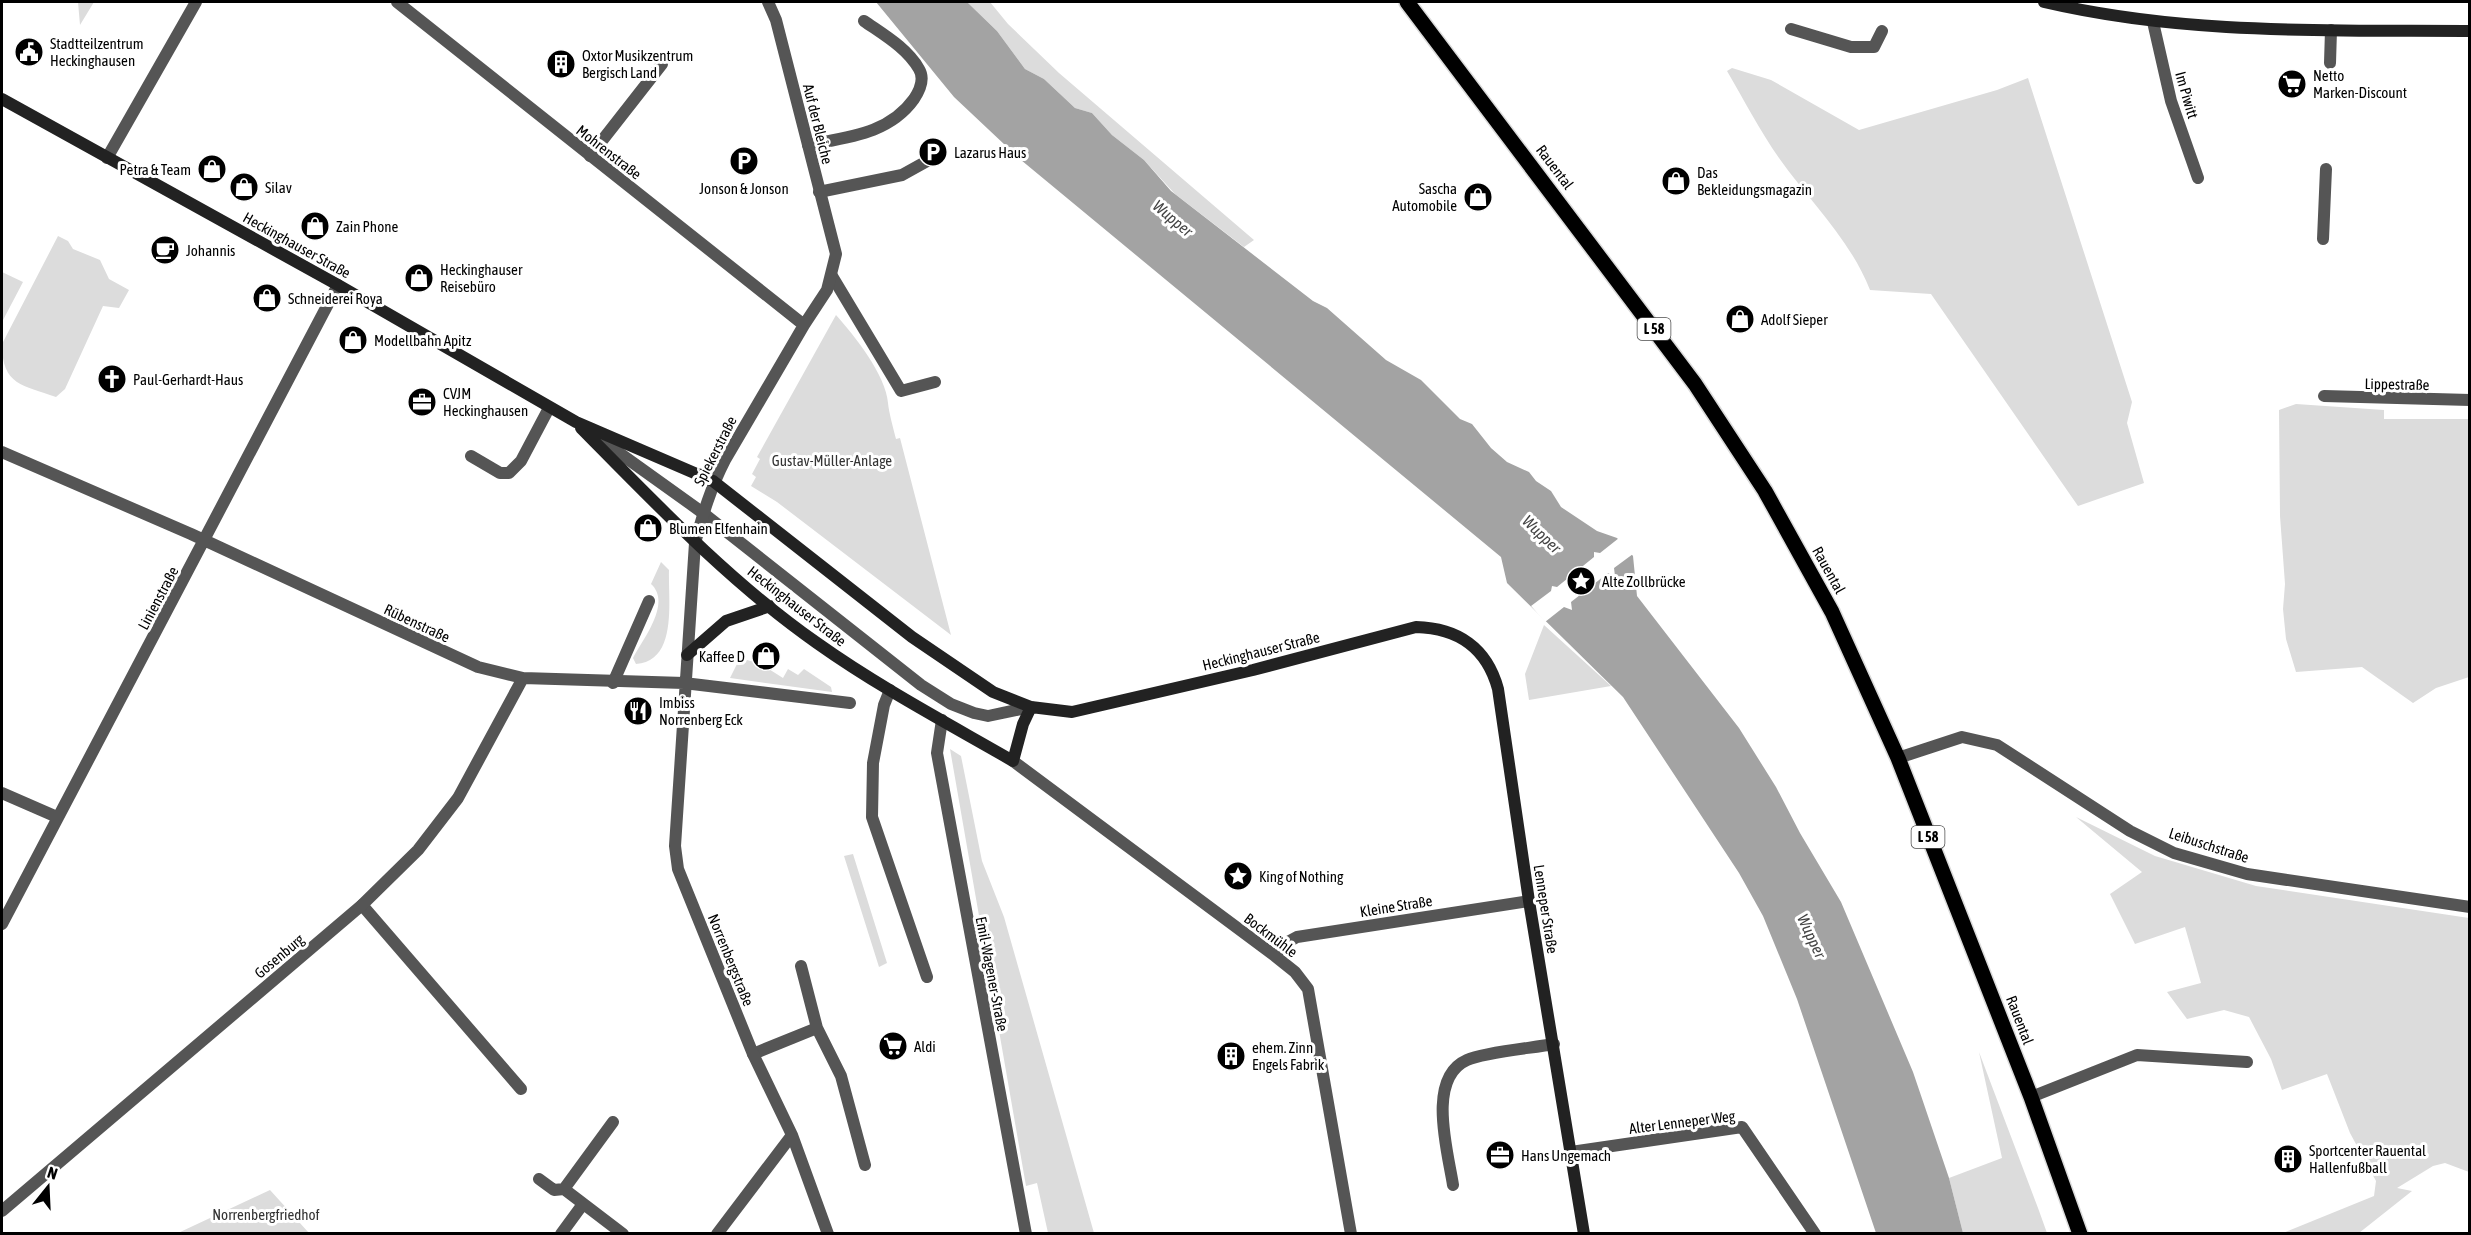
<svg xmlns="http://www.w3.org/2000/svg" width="2471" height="1235" viewBox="0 0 2471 1235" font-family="'Asap Condensed',sans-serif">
<rect width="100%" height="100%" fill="#fff"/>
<path fill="#dcdcdc" d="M78,2h16l-14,23z
M967,2h23l18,22 51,49 195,167 -10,7 -69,-53 -31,-34 -32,-25 -20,-22 -17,-5 -31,-29 -19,-10 -28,-38z
M1732,68l39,12 88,50 138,-40 31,-12 104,324 -5,21 17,60 -66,23 -147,-212 -61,-4c-20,-51 -60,-88 -91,-132 -19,-27 -35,-58 -52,-87z
M58,236l10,5 5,8 27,11 9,19 20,11 -10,18 -16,-2 -38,83 -9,8c-33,-12 -54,-11 -54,-53z
M2,272l21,10 -21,40z
M836,315c18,20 50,60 52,88 1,10 5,24 8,36l4,-1 51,197 -174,-133 -26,-16 5,-9 -4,-3 8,-15 -3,-2z
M2296,404l88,6v9h85v258l-33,11 -23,15 -51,-36 -66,5 -10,-33 -3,-30 2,-25 -5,-68 -1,-106z
M661,562l8,8c-1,30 9,91 -33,94l-3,-6c10,-19 39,-55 18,-74z
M1544,625l67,61 -82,14 -4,-26z
M740,658l21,6 22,14 5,-9 10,6 6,-6 27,18 1,5 -102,-14z
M950,749l11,7 21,105 22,56 90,316h-46l-11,-50 -11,3z
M2076,817l79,39 101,30 213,32v254l-24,-9 -12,3 -36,22 15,3 -53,42h-76l91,-37 2,-15 -26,-48 -23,-59 -45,16 -11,-31 -22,-42 -25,-7 -37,9 -20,-27 34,-9 -16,-56 -50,17 -25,-50 32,-22z
M853,854l34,109 -8,4 -35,-111z
M1979,1052l59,156 9,25h-84l-14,-55 53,-20z
M270,1190l39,43h-131z"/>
<path fill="#a3a3a3" d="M876,2h91l30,29 28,38 19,10 31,29 17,5 20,22 32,25 27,31 142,110 14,7 59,52 35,20 39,39 12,5 19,24 16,14 22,10 7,9 15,10 10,16 36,24 20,7 16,18 4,40 102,132 37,59 24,46 41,69 72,170 36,106 14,55h-87l-79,-234 -34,-83 -24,-43 -116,-176 -116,-114 -6,-26 -480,-397 -67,-63z"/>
<path fill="#fff" d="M1619,538l14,16 -19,14 1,8 -7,-3 -37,29 1,8 -8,-3 -19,15 -14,-16 20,-15 1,-5 5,1 37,-30v-5l6,1z"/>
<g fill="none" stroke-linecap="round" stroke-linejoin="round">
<g stroke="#dbdbdb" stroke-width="18">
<path id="primary" d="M1407,2l288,382 70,107 67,121 66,146 133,339 49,137"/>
</g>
<path stroke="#555" stroke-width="12" d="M2153,22l18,79 27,77
M1791,29l60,18h23l8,-16
M2330,63l1,-33
M808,145c40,-8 81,-11 106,-46 6,-9 11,-20 5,-30 -12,-21 -35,-34 -55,-48
M590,156l72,-92
M819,192l83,-17 36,-20
M2323,239l3,-70
M832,276l69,115 34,-9
M590,432l113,81 218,172 30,19 23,9 14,3 43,-9
M471,456l29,17h9l12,-12 28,-53
M613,683l36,-82
M890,690l-6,15 -11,58 -1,54 55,160
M942,720l-5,33 89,481
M362,905l159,184
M801,966l16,62 24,48 24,89
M753,1054l64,-26
M2031,1097l106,-42 110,7
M539,1179l15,11 10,-1 59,45
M1453,1185c-5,-33 -27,-107 14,-125 18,-8 66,-12 87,-16
M564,1189l49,-67
M561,1234l22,-30"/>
<path stroke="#555" stroke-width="12" d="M397,2l407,323
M768,2l8,18 60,234 -9,36 -23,35 -79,135c-14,27 -22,54 -30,83l-20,303 3,23 75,185 39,81 36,99
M107,158l89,-156
M2324,396l146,4
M2,452l189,82 287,133 45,11 161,5 166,20
M1898,758l64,-21 35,8 133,86 44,22 73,21 223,33
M1013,761l262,195 20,16 13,17 43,245
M2,793l55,24
M2,924l336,-639
M1275,956l9,-12 13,-7 232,-36
M1571,1152l171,-25 73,107
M2,1211l360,-306 56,-55 40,-52 65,-120
M717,1234l75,-99"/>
<path stroke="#222" stroke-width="12" d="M2044,2c140,33 282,28 426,29
M2,99l336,186 238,137 137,59 199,156 81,55 38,15 41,5 181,-42 163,-43c42,1 71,21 82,62l31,212 55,333
M581,428c73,74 150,155 236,215 62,44 130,80 196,118l10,-37 8,-17
M687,655l39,-34 44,-15"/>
<use href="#primary" stroke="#000" stroke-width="15"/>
</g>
<defs>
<g id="civic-disc" transform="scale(1.5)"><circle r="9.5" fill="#000" stroke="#fff"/><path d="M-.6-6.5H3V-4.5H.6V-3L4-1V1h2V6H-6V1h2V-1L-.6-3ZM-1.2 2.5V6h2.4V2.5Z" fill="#fff"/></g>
<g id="building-disc" transform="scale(1.5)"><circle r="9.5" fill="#000" stroke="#fff"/><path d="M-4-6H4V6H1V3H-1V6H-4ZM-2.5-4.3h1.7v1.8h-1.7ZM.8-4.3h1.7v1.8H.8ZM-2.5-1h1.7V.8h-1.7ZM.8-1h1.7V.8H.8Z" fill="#fff"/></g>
<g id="supermarket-disc" transform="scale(1.5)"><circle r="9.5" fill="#000" stroke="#fff"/><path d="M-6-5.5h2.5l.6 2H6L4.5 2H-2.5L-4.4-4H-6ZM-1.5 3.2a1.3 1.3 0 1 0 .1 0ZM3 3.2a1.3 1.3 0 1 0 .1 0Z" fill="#fff"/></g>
<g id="parking-disc" transform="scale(1.5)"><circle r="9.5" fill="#000" stroke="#fff"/><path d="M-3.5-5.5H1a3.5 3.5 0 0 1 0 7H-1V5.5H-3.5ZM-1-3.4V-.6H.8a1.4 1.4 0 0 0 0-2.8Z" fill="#fff"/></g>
<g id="shop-disc" transform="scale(1.5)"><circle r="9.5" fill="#000" stroke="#fff"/><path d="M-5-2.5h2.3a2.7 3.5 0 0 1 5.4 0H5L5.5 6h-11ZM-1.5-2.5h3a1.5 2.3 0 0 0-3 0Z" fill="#fff"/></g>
<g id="cafe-disc" transform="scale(1.5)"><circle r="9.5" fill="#000" stroke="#fff"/><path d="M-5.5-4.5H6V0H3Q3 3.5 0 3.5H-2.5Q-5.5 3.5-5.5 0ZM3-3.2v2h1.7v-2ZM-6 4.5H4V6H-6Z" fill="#fff"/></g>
<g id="church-disc" transform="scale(1.5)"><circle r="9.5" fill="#000" stroke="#fff"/><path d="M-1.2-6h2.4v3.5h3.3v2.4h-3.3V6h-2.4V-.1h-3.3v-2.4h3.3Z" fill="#fff"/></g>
<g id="office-disc" transform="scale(1.5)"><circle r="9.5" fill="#000" stroke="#fff"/><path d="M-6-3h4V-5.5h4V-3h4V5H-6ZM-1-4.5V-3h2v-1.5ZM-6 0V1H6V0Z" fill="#fff"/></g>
<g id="sight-disc" transform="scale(1.5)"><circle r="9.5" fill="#000" stroke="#fff"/><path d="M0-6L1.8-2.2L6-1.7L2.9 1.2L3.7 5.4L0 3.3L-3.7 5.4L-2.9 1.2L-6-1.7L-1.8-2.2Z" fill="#fff"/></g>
<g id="restaurant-disc" transform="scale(1.5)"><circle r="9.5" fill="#000" stroke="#fff"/><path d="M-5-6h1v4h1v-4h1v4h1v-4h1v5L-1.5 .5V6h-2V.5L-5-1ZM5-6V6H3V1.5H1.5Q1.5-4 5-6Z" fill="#fff"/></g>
</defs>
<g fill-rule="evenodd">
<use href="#civic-disc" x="29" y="52"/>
<use href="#building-disc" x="561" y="64"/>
<use href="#supermarket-disc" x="2292" y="84"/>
<use href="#parking-disc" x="933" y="152"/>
<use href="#parking-disc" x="744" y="161"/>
<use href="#shop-disc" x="212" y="169"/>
<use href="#shop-disc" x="1676" y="181"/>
<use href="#shop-disc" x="244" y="187"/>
<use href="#shop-disc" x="1478" y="197"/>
<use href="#shop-disc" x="315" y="226"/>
<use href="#cafe-disc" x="165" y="250"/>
<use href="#shop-disc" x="419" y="278"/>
<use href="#shop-disc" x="267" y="298"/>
<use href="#shop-disc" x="1740" y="319"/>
<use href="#shop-disc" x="353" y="340"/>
<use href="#church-disc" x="112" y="379"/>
<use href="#office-disc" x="422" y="402"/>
<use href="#shop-disc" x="648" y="528"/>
<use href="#sight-disc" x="1581" y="581"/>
<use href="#shop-disc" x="766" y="656"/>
<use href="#restaurant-disc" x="638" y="711"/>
<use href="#sight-disc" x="1238" y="876"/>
<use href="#supermarket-disc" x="893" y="1046"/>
<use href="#building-disc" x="1231" y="1056"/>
<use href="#office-disc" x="1500" y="1155"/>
<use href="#building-disc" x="2288" y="1159"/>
</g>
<g text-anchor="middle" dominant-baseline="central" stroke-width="6" stroke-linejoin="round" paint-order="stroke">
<g fill="#fff" stroke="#4c4c4c" stroke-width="1.5">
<rect x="1637.5" y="318" width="33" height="22" rx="4.5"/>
<rect x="1911.5" y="826" width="33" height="22" rx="4.5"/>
</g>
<g font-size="14" font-weight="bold" fill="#000">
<text x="1654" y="329">L 58</text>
<text x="1928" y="837">L 58</text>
</g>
<g font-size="15" fill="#000" stroke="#fff" text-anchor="start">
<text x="50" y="43">Stadtteilzentrum<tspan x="50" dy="17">Heckinghausen</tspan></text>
<text x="582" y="55">Oxtor Musikzentrum<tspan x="582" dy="17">Bergisch Land</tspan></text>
<text x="2313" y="75">Netto<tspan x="2313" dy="17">Marken-Discount</tspan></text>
<text x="954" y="152">Lazarus Haus</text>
<text x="191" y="169" text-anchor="end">Petra &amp; Team</text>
<text x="1697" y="172">Das<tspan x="1697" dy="17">Bekleidungsmagazin</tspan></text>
<text x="265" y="187">Silav</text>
<text x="744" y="188" text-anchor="middle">Jonson &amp; Jonson</text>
<text x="1457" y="188" text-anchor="end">Sascha<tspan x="1457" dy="17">Automobile</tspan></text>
<text x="336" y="226">Zain Phone</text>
<text x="186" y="250">Johannis</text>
<text x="440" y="269">Heckinghauser<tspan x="440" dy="17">Reisebüro</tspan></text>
<text x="288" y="298">Schneiderei Roya</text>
<text x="1761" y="319">Adolf Sieper</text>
<text x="374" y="340">Modellbahn Apitz</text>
<text x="133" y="379">Paul-Gerhardt-Haus</text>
<text x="443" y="393">CVJM<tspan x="443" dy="17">Heckinghausen</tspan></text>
<text x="669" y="528">Blumen Elfenhain</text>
<text x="1602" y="581">Alte Zollbrücke</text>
<text x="745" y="656" text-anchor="end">Kaffee D</text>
<text x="659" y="702">Imbiss<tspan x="659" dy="17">Norrenberg Eck</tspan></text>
<text x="1259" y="876">King of Nothing</text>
<text x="914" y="1046">Aldi</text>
<text x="1252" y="1047">ehem. Zinn<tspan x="1252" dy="17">Engels Fabrik</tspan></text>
<text x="2309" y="1150">Sportcenter Rauental<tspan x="2309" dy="17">Hallenfußball</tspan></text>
<text x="1521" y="1155">Hans Ungemach</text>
</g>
<g font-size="15" fill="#000" stroke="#fff">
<text transform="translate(2187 95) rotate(74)">Im Piwitt</text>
<text transform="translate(818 124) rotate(76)">Auf der Bleiche</text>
<text transform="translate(609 152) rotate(38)">Mohrenstraße</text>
<text transform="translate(1555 167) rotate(53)">Rauental</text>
<text transform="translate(297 245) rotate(29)">Heckinghauser Straße</text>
<text transform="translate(2397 384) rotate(1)">Lippestraße</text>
<text transform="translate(715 451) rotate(-63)">Spiekerstraße</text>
<text transform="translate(1829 570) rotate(61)">Rauental</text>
<text transform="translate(158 598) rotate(-62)">Linienstraße</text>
<text transform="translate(797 606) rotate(38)">Heckinghauser Straße</text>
<text transform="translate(417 623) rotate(25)">Rübenstraße</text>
<text transform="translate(1261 651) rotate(-14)">Heckinghauser Straße</text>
<text transform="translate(2209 845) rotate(18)">Leibuschstraße</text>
<text transform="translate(1396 906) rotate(-9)">Kleine Straße</text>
<text transform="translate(1546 909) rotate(81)">Lenneper Straße</text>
<text transform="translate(1271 935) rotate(37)">Bockmühle</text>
<text transform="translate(279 956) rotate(-40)">Gosenburg</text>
<text transform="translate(731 960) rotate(68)">Norrenbergstraße</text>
<text transform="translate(992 974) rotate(79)">Emil-Wagener-Straße</text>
<text transform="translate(2020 1020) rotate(69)">Rauental</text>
<text transform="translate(1682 1122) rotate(-7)">Alter Lenneper Weg</text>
</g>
<g font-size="15" fill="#333" stroke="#fff">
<text x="832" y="460">Gustav-Müller-Anlage</text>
<text x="266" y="1214">Norrenbergfriedhof</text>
</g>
<g font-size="16" font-style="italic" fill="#444" stroke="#fff">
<text transform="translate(1173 218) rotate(40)">Wupper</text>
<text transform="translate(1542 534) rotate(44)">Wupper</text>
<text transform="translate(1812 936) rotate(65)">Wupper</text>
</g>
</g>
<rect width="2471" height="1235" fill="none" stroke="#000000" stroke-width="6"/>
<g transform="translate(48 1187) rotate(18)" stroke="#ffffff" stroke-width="4.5" paint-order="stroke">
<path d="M0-4.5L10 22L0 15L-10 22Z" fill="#000000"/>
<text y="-9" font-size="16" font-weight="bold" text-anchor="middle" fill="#000000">N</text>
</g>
</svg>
